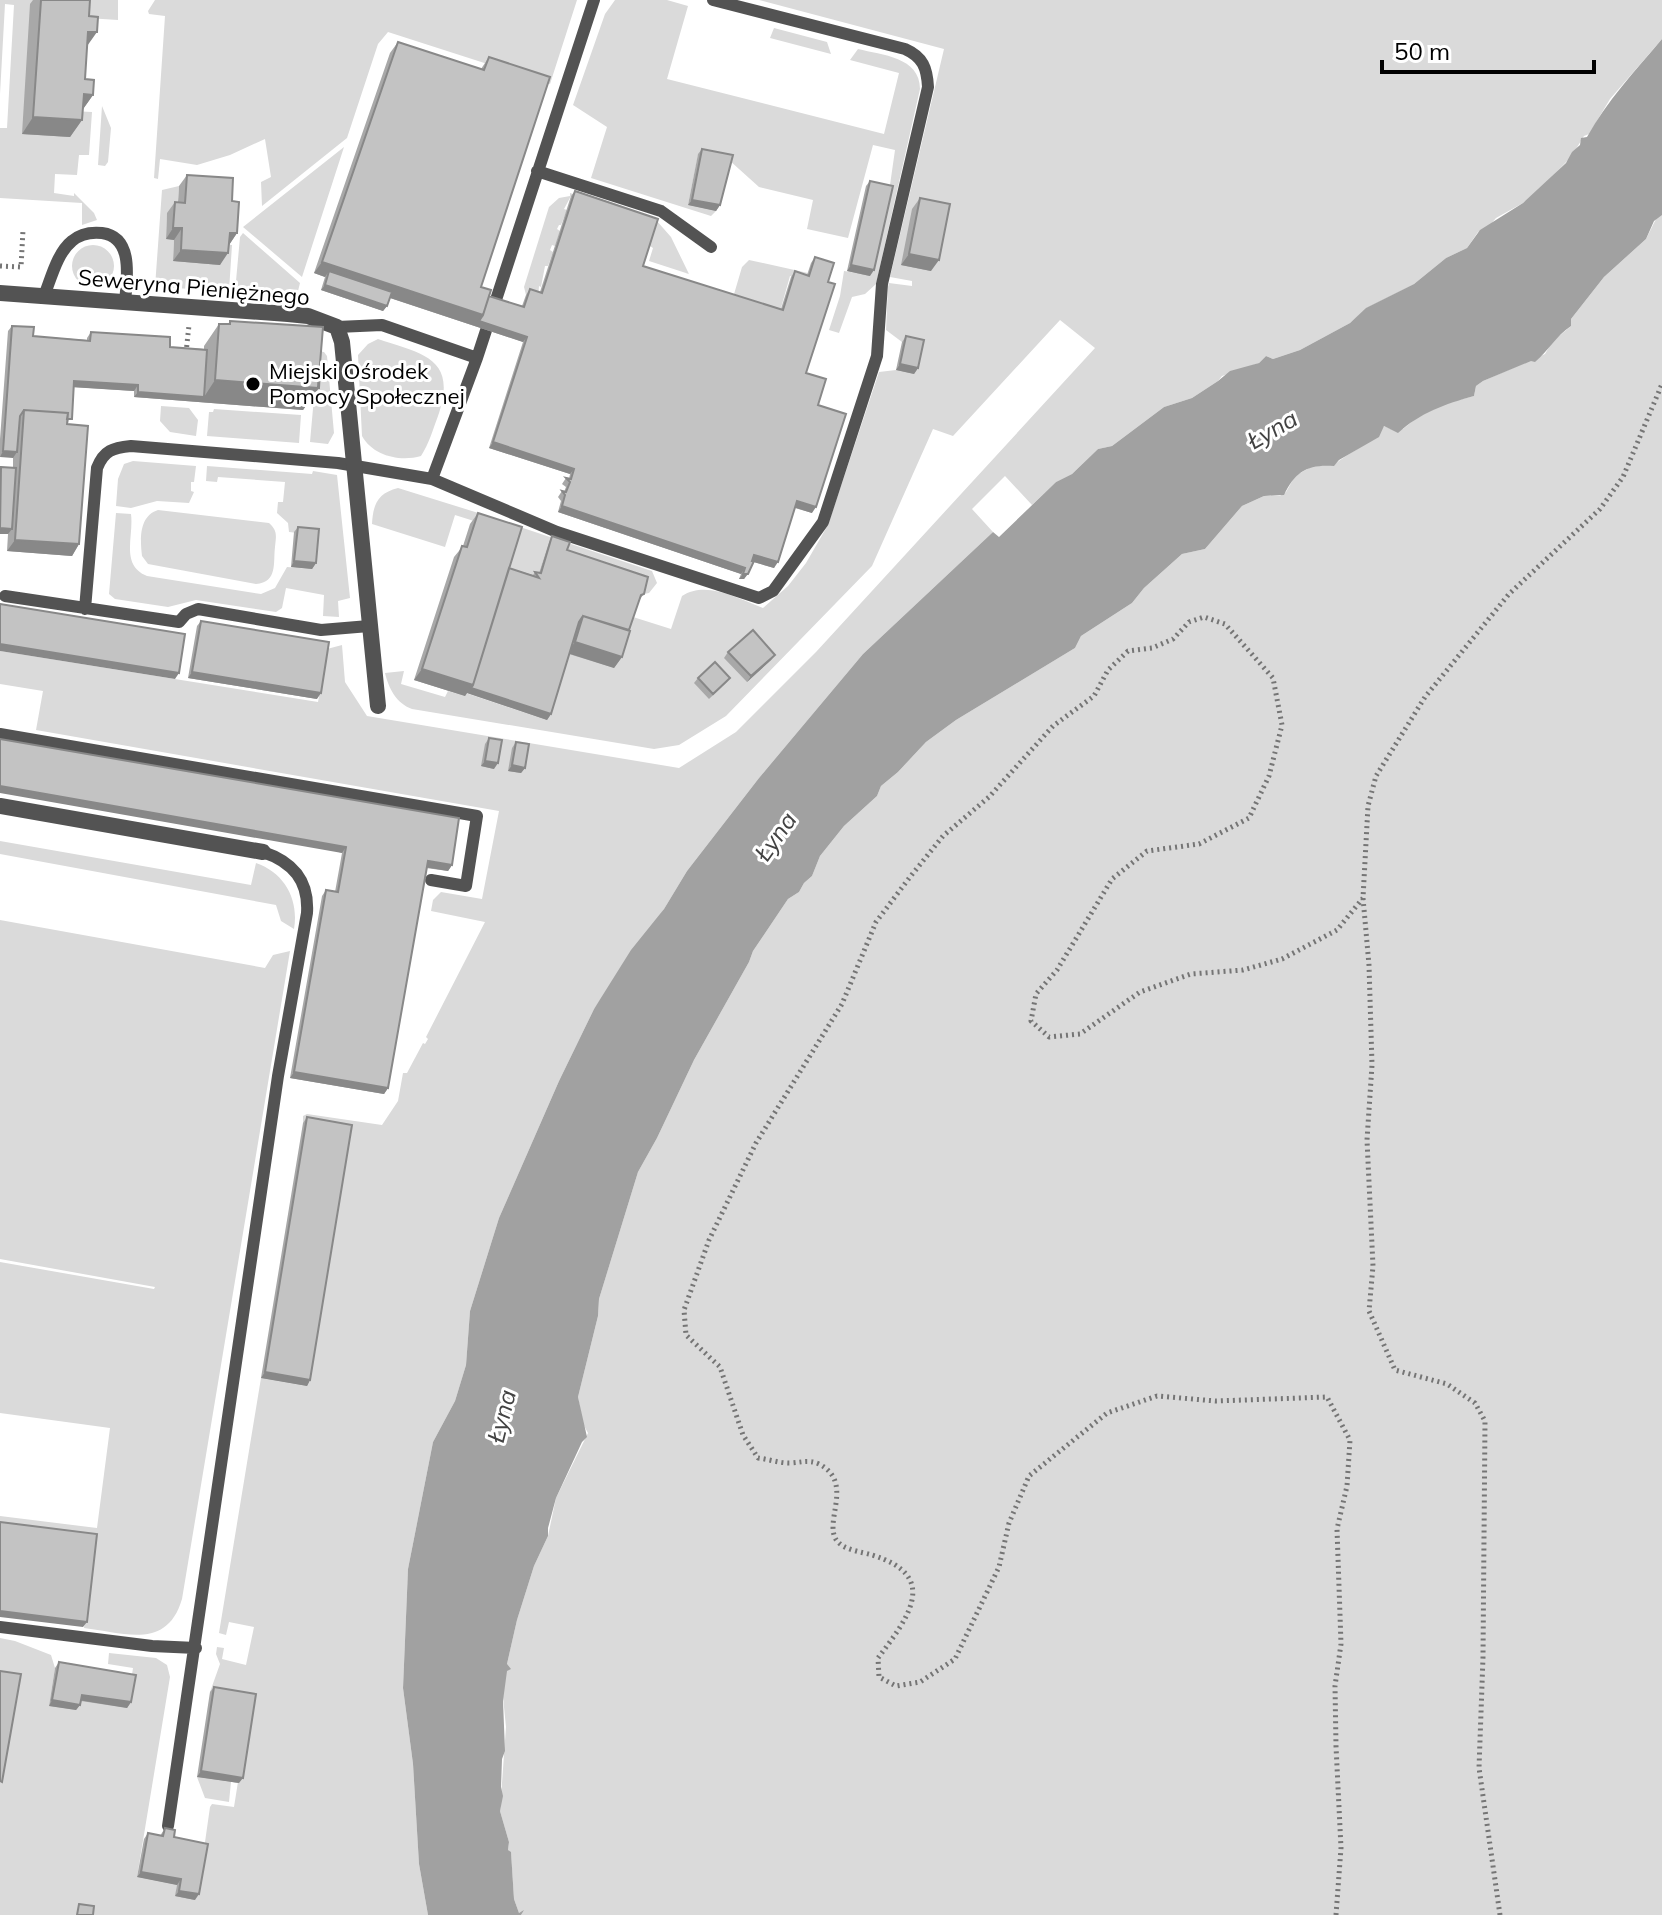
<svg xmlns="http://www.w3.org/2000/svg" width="1662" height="1915" viewBox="0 0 1662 1915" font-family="Mulish,sans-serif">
<rect width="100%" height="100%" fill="#fff"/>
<path fill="#dadada" d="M0,0h118v20l-31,-2 -15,93 20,1 -3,43h-10l-2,20 -22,-1 -1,19 20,3v-3l20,20 3,7 -15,5v-22l-82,-5v-70h7l7,-123 -9,-1 -5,90z
M155,0h422l-27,84 -162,-52 -10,12 -31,94 -85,68 -1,-24 10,-5 -6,-38 -35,16 -33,10 -37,-6 -2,20 -4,-1 11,-162 -16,-2 -1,-3z
M615,0h52l21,6 -21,73 217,55 15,-61 -49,-13 8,-11c24,6 62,8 62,40l-44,195 -11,10 -13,3 -13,36 -10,-3 11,-34 4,-25 26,4 19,-83 6,-42 -22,-5 -25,93 -41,-9 6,-29 -54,-13 -30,-27 -31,-5 -10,50 28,6 -5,5 -120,-38 16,-51 -34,-22 32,-91z
M759,0h903v39l-52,60 -21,35 -5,2 -13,21 -30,31 -18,15 -27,15 -6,7 -12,7 -11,16 -21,10 -32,26 -47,24 -17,15 -50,27 -27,9 -7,-3 -7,7 -37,13 -4,5 -26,17 -28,9 -52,39 -14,3 -26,25 -16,8 -24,23 -27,-29 -33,33 21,23 -130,122 -104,124 -72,93 -23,38 -70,100 -35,72 -60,137 -29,93 -4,54 -11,36 -22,41 -25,127 -5,119 10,76 6,100 9,51h-428v-277l15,3 36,14 4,13 -6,38 27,4 2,-10 49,8 6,-40 -25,-4 1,-11 47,5 11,7 3,12 -33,200 40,8 -1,11 28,-47 6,-42 2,-3 22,3 17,-107 -41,-8 10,-28 -4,-10 1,-7 7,1 -2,11 24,6 8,-38 -25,-5 -3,13 -7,-2 42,-255 45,8 41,-256 -44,-7v-7l4,-2 75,11 16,-24 5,-28h4l16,-30 2,1 3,-5 -2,-2 59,-115 -54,-11 2,-11 8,-8 41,7 17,-88 -463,-81 7,-39 -43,-7v-33l318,51 9,-53 15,-4 3,37 22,34 312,52 57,-36 80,-80 279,-304 -35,-28 -107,116 -20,-7 -61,137 -146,150 -47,29 -25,4 -242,-40c-16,-6 -23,-20 -27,-36l19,-2 -3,13 44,13 3,-6 17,5 1,-3 81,27 20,-67 47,15 19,-51 38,12 11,-33c25,-16 56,3 81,12l25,-22 18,-23 22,-38 51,-153 17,-2 18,4 6,-28 -18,-4 -16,-12 2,-43 1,-4 23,3v-5l-22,-4 54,-228z
M774,28l53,14 4,12 -61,-16z
M102,106l9,22 -3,34 -3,4 -7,-1z
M344,147l-42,130 -59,-50z
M179,186l-2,28h-10l-1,25 8,1 -1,21 49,-17 10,1 -3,46 -74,-4 7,-97z
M570,193l86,27 15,17 18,37 -40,-13 4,-13 -82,-52 -7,13 3,1 -6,15h-2l-2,4 3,2 -5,15 -3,-1 -2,5 3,2 -5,14h-3l-4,21 -2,-1 -1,13 -12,-4 -2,-8 25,-80 10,-9 11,-2z
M1658,215h4v1700h-1141l1,-3 -3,1 -5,-14 -3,-46 -3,-3 1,-8 -9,-31 6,-84 -3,-30 4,-33 10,-44 17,-54 14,-30 8,-38 32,-65 -5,-9 -5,-27 20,-81 1,-17 39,-127 19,-34 37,-78 55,-98 4,-11 35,-52 11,-7 5,-9 8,-7 8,-20 24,-30 33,-30 4,-10 17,-14 28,-30 30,-22 119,-72 6,-12 51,-33 12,-15 38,-34 23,-5 37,-43 22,-10h16l6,-4 9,-16 21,-12 18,1c15,-13 36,-20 50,-39l9,4 10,-1 16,-13 28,-13 27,-7 2,-10 7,-5 62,-27 7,-12 19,-16v-7l33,-42 42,-38z
M243,233l57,50 -2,8 -6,4 -57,-3 5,-55z
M72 266a21 21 0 1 1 42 0a21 21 0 1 1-42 0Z
M749,260l59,13 -3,8 -15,-5 -11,39 -47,-14 10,-34z
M378,339c45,15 80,19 60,77 -5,13 -9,28 -17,40 -21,6 -48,0 -59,-20l-4,-81 10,-11z
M307,349l17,3 3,4 7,77 -6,11 -18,-2 6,-67z
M161,406l28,2 9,12 -2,16 -26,-4 -10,-11z
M214,409l87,6 -2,28 -92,-7 2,-24h4z
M133,461l63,5 -2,16h-3v9l3,1 -5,11 -32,-2 -26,7 -15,-2 2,-27 6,-15z
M207,466l105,8 1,-3 24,4 13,123 -12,3 1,16 -16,-1 1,-21 -38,-7 -4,20 -6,4 -80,-12 -28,7 -53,-8 -6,-5 7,-81 15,1c3,23 -11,51 16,62l114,18 14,-6 12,-21 25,2 3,-34 -26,-3 -1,-9 -11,-10 1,-11h5l2,-20 -67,-5 -1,5 -11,-1z
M398,488l90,28 8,12 -41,-13 -10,32 -73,-23c1,-20 6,-31 26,-36z
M158,510l111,13c9,8 7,13 6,24 -2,16 3,35 -19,37l-108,-20 -6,-8c-2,-17 -3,-40 16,-46z
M523,528l129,43 5,12 -8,10 -5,1 -20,-19 -75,-33 -12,37 -34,-7 15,-43z
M0,841l251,44 5,-22c29,10 43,37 38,66l-13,-8 -5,-16 -276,-51z
M0,920l265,48 8,-13 17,-4 -108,648c-15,51 -57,34 -98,29l11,-90 -95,-12v-10l97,12 13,-100 -110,-15v-151l154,27 1,-2 -155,-28z
M197,1777l34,5 -2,20 -24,-4z"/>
<path fill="#a1a1a1" d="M1662,39v176l-8,6 -8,18 -42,38 -33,42v7c-15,10 -23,25 -36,36l-4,-1 -48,20 -7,5 -2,10c-29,8 -54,17 -76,37l-14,-7 -5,11 -40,23 -5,6c-25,-2 -39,5 -50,29l-20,1 -22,10 -37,43 -23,5 -38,34 -12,15 -51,33 -6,12 -119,72 -30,22 -28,30 -17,14 -4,10 -33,30 -24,30 -8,20 -8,7 -5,9 -11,7 -35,52 -4,11 -55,98 -37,78 -19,34 -39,127 -1,17 -20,81 9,40 -5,5 -26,56 -8,30v8l-14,30 -17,54 -10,44 4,5 -4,2 -4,30 2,50 -3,8 -1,28 2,9 -3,15 9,31 -1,8 3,2 3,47 5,14 5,-3 -3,5h-93l-9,-51 -6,-100 -10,-76 5,-119 25,-127 22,-41 11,-36 4,-54 29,-93 60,-137 35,-72 37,-59 33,-41 23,-38 72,-93 104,-124 130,-122 6,5 57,-55 16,-8 26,-25 14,-3 52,-39 28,-9 26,-17 12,-10 29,-8 7,-7 7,3 27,-9 50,-27 16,-15 48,-24 32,-26 21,-10 13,-18 43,-27 43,-40 6,-11 8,-7 1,-7 6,-1c20,-36 48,-66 75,-98z"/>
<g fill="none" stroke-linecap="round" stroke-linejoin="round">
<path stroke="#757575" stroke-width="5" stroke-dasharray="2 4" stroke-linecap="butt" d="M0,266l21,1 2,-37
M186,353l3,-28
M1336,1915l5,-67 -5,-102 -1,-60 6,-42 -4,-115 10,-43 3,-46 -23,-43 -111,4 -59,-5 -50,17 -78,63 -20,47 -10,44 -44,92 -35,23 -24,4 -17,-9 -1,-19c30,-40 63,-82 -6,-103 -10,-3 -27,-5 -34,-13 -17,-18 18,-59 -19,-78 -11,-5 -19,-1 -30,-1 -10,0 -21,-4 -31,-5l-15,-23 -23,-68 -34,-32 -2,-25 25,-70 47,-97 86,-139 34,-82 34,-45 33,-41 46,-39 64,-71 41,-30 14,-26 20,-19 24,-3 21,-9 16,-17 15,-5 21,7 48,54 9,47 -13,51 -20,42 -50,26 -52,7 -35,28 -55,91 -21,24 -5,27 18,16 31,-3 60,-42 51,-18 52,-4 39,-11 55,-29 26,-32
M1500,1915l-21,-147 4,-111 2,-236 -10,-18 -28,-19 -52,-14 -26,-59 4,-45 -6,-126 5,-75 -3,-100 -6,-67 5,-92 8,-30 49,-79 84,-103 91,-85 23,-32 39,-93"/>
<path stroke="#535353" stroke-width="12" d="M537,171l124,40 50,36
M44,296c7,-17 13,-43 28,-55 8,-7 20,-9 30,-8 32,4 25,46 23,69
M337,327l45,-2 95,33 -45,121
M477,358l117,-358
M5,596l174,26 7,-8 12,-5 123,21 48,-4
M85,609l12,-141c7,-18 16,-20 34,-22l207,17 94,16 125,53 202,66 14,-7 50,-69 54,-166 5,-72 46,-197c-1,-19 -5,-30 -23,-38l-192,-49
M0,734l477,82 -11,70 -35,-6
M0,1627l152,19 44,2
M168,1826l110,-750 29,-163c2,-32 -14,-51 -44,-61"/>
<path stroke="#535353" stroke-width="16" d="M0,293l288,21 20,2 29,11 5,15 36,364
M0,806l263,46"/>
</g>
<path fill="#a8a8a8" d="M33,0h57l-5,79 8,16 -10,14 -1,11 -12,17 -48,-3 8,-130z
M398,42l83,27 8,-12 -8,230 8,9 33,10 4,-11 4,-6 10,3 31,-96 4,-5 68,75 138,43 10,-32 4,-6 12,4 4,-12 4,-6 13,25 -22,91 12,32 -6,108 -17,-5 -21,60 -20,-6 -10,17h-5l2,-5 -183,-62 3,-11 -3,-4 4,-6 2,1 2,-5 -4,-3 4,-6 3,1 1,-5 -81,-26 34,-106 -133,-44 -3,8 -4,5 -62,-21 4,-13 -11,-4 76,-220z
M702,149l18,56 -4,6 -28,-6 10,-51z
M187,175l45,26 5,32 -8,12 -9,20 -47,-4 1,-21 -8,-1 1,-26 8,-11h3l1,-16z
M870,181v95l-23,-5 19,-85z
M920,198l11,73 -30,-6 11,-56z
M230,321l85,73h-1l-11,16 -169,-13v-6l-60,-4 -6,37 11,120 -7,12 -65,-5 1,-17h-8v-65l1,-2h12v-10h-13v-18l8,-108 4,-5 21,10 54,4v-2l4,-6 79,15 34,2v-3l15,-22h9z
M906,336l12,32 -4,6 -18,-4 6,-28z
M478,513l31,55 24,7 2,-3 4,1 10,-31 3,-6 15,14 77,44 -5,6 -10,30 -7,27 -8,11 -45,-14 -18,60 -4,6 -80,-27 -2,3 -51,-16 40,-123 9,-11 7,-22z
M298,527l18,36 -4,6 -21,-2 3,-35z
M201,621l116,78 -129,-21 9,-52z
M728,652l47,3 -4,5 -24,22 -23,-24z
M698,678h32l-4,5 -17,16 -15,-16z
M489,738l5,31 -13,-3 4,-22z
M0,739l452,126 -4,6 -22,-3 -38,220 -4,6 -94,-16 32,-182 4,-6 9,2 7,-39z
M516,742l9,26 -4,5 -13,-2 4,-23z
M307,1117l3,263 -3,6 -46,-8 42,-255z
M59,1662l72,40 -4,6 -46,-7 -1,4 -4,5 -27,-4 6,-38z
M214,1687l25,96 -42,-6 13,-85z
M165,1828l9,9 21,63 -20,-4 2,-11 -40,-8 7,-38 4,-6 12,3z"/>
<path fill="#888" d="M88,32h9l-12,17z
M84,94l9,1 -12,17z
M33,117l49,3 -12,17 -48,-3z
M692,200l28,5 -4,6 -28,-6z
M173,228h9l-8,12 -8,-1z
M230,233h7l-8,12z
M181,250l47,3 -8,12 -47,-4z
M909,254l30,6 -8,11 -30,-6z
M322,262l161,53 44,22 -4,5 -196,-65 2,-6 -4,6 -11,-4z
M851,265l23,5 -4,6 -23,-5z
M325,285l62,21 -4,5 -62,-21z
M900,364l18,4 -4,6 -18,-4z
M215,380l104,8 -16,22 -169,-13 4,-5 66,5z
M74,381l64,4 -4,6 -64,-4z
M493,442l81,27 -4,5 -81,-26z
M3,451l14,1 -4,6 -13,-1z
M797,501l19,6 -4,6 -19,-6z
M562,506l183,62 -4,6 -183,-62z
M0,528l12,1 -4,5h-8z
M15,540l64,4 -7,12 -65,-5z
M754,555l24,7 -4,6 -24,-7z
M294,561l22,2 -4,6 -21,-2z
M743,574h5l-4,5h-5z
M575,642l47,15 -8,11 -47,-15z
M0,644l179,29 -4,6 -175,-28z
M775,655l-4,5 -24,22 4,-6z
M422,669l51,16 78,29 -4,6 -80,-27 -2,3 -51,-16z
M192,672l129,21 -4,6 -129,-21z
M485,761l13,2 -4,6 -13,-3z
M512,765l13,3 -4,5 -13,-2z
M0,786l346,61 -4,6 -342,-60z
M428,861l24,4 -4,6 -24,-4z
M294,1072l94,16 -4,6 -94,-16z
M265,1372l45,8 -3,6 -46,-8z
M0,1611l87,11 -4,5 -83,-10z
M82,1695l49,7 -4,6 -49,-8z
M52,1700l28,5 -4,5 -27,-4z
M201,1771l42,7 -4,5 -42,-6z
M141,1872l40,7 -4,6 -40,-8z
M179,1891l20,3 -4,6 -20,-4z"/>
<path fill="#c3c3c3" stroke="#888" stroke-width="2" d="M41,0h49l-1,16 9,1 -1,15h-9l-3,47 9,1 -1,15 -9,-1 -2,26 -49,-3z
M398,42l86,28 5,-13 61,20 -69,210 10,3 -8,25 -161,-53z
M702,149l31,6 -13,50 -28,-5z
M187,175l46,3 -1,23 7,1 -2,31h-7l-2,20 -47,-3 1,-22h-9l2,-26 10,1z
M870,181l23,5 -19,84 -23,-5z
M575,191l83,28 -15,47 140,44 12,-39 14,5 6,-19 19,6 -6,19 7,2 -29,89 20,6 -8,26 28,9 -30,93 -19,-6 -19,61 -24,-7 -2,6h2l-6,13h-5l2,-6 -183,-62 3,-11 -3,-4 4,1 4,-10 -4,-4 5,1 3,-10 -81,-27 34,-105 -48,-16 4,-6 6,-19 35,11 6,-18 12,4z
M920,198l30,6 -11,56 -30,-6z
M329,271l63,21 -5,14 -62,-21z
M230,321l93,6 -5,61 -103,-8 4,-56h11z
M12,326l22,1 -1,9 57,5 1,-9 79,5v10l37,3 -3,47 -66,-5v-7l-64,-4 -2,38h-5l1,-6 -44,-3 -4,6 -3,36 -14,-1z
M906,336l18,4 -6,28 -18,-4z
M319,369h1l-1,19h-1z
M24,410l44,3 -1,11 21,2 -9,118 -64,-4z
M1,467l15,1 -4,61 -12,-1z
M478,513l44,14 -49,158 -51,-16 40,-123 5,1z
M298,527l21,2 -3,34 -22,-2z
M552,536l18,6 -3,8 81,27 -4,17 -3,1 -12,35 -46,-14 -4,6 -28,92 -80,-26 2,-3 36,-117 30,10 -4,-6 6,1z
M0,604l185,30 -6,39 -179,-29z
M583,616l47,15 -8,26 -47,-15z
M201,621l128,21 -8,51 -129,-21z
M753,630l22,25 -24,21 -23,-24z
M715,662l15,16 -17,16 -15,-16z
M489,738l13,2 -4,23 -13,-2z
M0,739l459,79 -7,47 -24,-4 -40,227 -94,-16 32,-182 12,2 8,-45 -346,-61z
M516,742l13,2 -4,24 -13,-3z
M307,1117l45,8 -42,255 -45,-8z
M0,1522l97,12 -10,88 -87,-11z
M59,1662l77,13 -5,27 -49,-7 -2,10 -28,-5z
M0,1671l21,3 -19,108 -2,-1z
M214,1687l42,7 -13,84 -42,-7z
M165,1828l10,2 -1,7 34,7 -9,50 -20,-3 2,-12 -40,-7 7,-39 15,3z
M79,1904l15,2 -1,9h-16z"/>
<circle fill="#000" stroke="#fff" stroke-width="3" cx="253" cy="384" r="8"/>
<g text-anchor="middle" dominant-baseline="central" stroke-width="6" stroke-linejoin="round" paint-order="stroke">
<g font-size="22" fill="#000" stroke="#fff">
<text transform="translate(194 287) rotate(5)">Seweryna Pieniężnego</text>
</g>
<g font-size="22" fill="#000" stroke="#fff" text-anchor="start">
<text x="269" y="371">Miejski Ośrodek<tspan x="269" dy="25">Pomocy Społecznej</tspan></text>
</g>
<g font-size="24" font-style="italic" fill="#424242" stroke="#fff">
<text transform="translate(1272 429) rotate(-30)">Łyna</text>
<text transform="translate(775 836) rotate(-55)">Łyna</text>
<text transform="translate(501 1416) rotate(-76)">Łyna</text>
</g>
</g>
<path d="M1382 60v12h212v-12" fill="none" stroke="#000000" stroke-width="4"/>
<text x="1394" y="60" font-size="24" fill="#000000" stroke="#ffffff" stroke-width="6" paint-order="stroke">50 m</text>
</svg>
